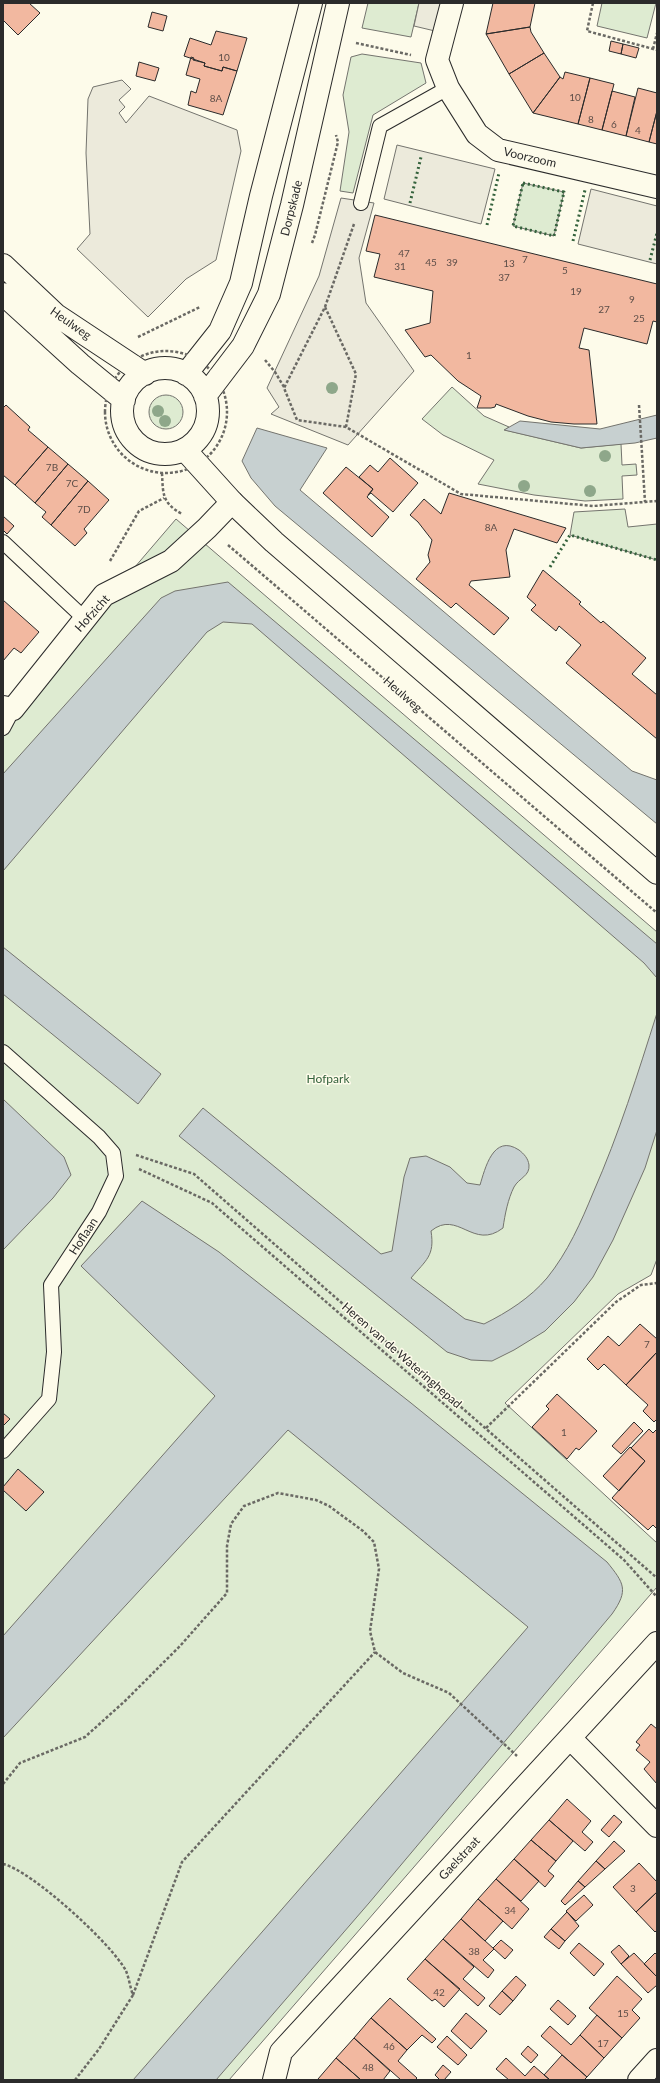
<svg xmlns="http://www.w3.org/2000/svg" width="660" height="2083" viewBox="0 0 660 2083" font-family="Lato,sans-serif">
<rect width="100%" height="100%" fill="#fdfbea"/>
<path fill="#deebd1" stroke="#74746e" d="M368,3h51l-8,34 -49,-9z
M602,3h54l-9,35 -50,-12z
M362,54l59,9 5,20 -53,32 -20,78 -13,-2 9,-59 -6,-37 8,-38z
M523,183l41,9 -10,44 -41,-10z
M452,387l32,29 25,11 -4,3 76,18 40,-4 1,21 14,-1 1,11 -15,1 1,23 -38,2 -51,-6 -56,-11 16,-24 -51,-25 -21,-16z
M149 412a17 17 0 1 1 34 0a17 17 0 1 1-34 0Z
M625,509l3,18 29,-3v36l-87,-25 4,-23z
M176,519l481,413v327l-6,16 -33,19 -113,109 152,140v44l-428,493h-226v-1359z"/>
<path fill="#eceadb" stroke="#74746e" d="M419,3h22l-6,28 -21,-5z
M122,80l9,9 -12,11 6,7 -6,6 7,10 23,-27 88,34 4,21 -25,109 -30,19 -38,38 -71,-68 13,-15 -4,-81 2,-54 5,-12z
M397,145l98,24 -14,55 -97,-25z
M591,189l66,17v58l-79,-20z
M341,198l33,5 -15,55 7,45 48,68 -66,74 -77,-31 8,-7 -12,-19 52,-112z"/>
<path fill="#c7d0d0" stroke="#74746e" d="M657,415v23l-22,5 -54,5 -77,-18 16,-9 80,8z
M257,428l70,20 -27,42 332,281 25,9v44l-382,-318 -24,-28 -9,-17z
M228,582l429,362v34l-13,-15 -392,-339 -29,-2 -16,10 -204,239v-97l158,-176 14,-7z
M3,947l158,127 -23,30 -135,-110z
M657,1013v117l-12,38 -32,72 -20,37 -19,25 -29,29 -31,19 -22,11 -21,-1 -24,-8 -268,-216 24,-28 178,146 11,-3 12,-74 6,-19 16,-2 24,11 17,16 13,2c5,-16 13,-52 39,-35 5,4 9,8 10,15 1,11 -10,13 -15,22 -6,12 -9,27 -11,41 -30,23 -45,-19 -72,3 4,25 -5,29 -20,47l54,41 19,5c24,-12 46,-26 63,-46 21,-26 34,-56 46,-85 26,-59 45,-120 64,-180z
M3,1099l61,58 7,18 -18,23 -50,52z
M142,1201l77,51 192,151 196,159c17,21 22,28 5,52l-243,289 -153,177h-83l395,-453 -240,-197 -285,308v-102l212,-240 -134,-130z"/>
<path fill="#f2b8a0" stroke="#2b2b2b" d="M3,3h26l11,10 -22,22 -15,-15z
M493,3h42l-5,24 -44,7z
M152,12l15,4 -4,15 -15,-4z
M530,27l1,5 13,21 -35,21 -23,-40z
M216,31l31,7 -10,33 -14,-4 -1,4 -18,-5 1,-3 -21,-7 6,-18 21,7z
M611,41l12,3 -2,10 -12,-3z
M623,44l16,4 -3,10 -15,-4z
M544,53l16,24 -27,36 -24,-39z
M191,57l3,1 -1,2 12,3 -1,3 18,5 1,-4 14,4 -14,44 -35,-10 3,-14 5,2 4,-14 -14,-4z
M139,62l20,6 -4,13 -19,-5z
M565,72l25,6 -12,46 -45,-11 27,-36 3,2z
M590,78l24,6 -12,46 -24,-6z
M638,88l19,5v18l-8,31 -23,-6z
M612,91l23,6 -9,39 -24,-6z
M657,111v33l-8,-2z
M375,215l282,69v38l-4,-1 -6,23 -63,-16 -5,20 10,2 8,74h-23l-23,-2 -23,-6 -32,-12 -1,3 -4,1h-14l4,-12 -23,-15 -27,-26 -6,2 -20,-27 25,-7 3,-32 -59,-14 6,-23 -14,-3z
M6,405l24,22 -2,3 20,17 -33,38 -12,-10v-67z
M48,447l20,17 -33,39 -20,-18z
M390,458l28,25 -25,29 -22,-19 -3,2 5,-6 -14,-12 11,-12 8,7z
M68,464l20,17 -37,44 -9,-8 4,-5 -11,-9z
M346,467l27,22 -6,8 22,20 -17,20 -49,-44z
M88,481l21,19 -25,29 3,4 -12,13 -24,-21z
M449,493l117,35 -9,15 -43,-14 -8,21 4,27 -39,4 -2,4 40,33 -15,17 -38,-32 -5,5 -35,-29 14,-17 -2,-7 4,-15 -14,-18 -8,-7 14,-16 17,15z
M3,516l11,10 -7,8 -4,-4z
M543,570l38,32 -2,2 22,19 2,-2 43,37 -14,16 25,21v44l-91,-76 15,-18 -22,-19 -3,5 -25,-21 5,-5 -9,-8z
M3,600l36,32 -18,21 -7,-5 -11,13z
M640,1324l17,15v13l-31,33 -22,-21 -6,6 -11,-11 21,-23 11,10z
M657,1352v67l-3,3 -11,-11 5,-6 -22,-20z
M557,1394l40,37 -18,19 -3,-2 -9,11 -35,-32 17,-18 -3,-3z
M3,1413l7,6 -7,7z
M634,1422l9,9 -22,23 -9,-8z
M649,1429l4,4 4,-4v100l-4,-4 -5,5 -36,-32 33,-37 -14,-13z
M630,1447l15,14 -26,30 -16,-15z
M18,1469l26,23 -18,19 -23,-21v-3z
M651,1724l6,5v55l-13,-15 6,-7 -14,-12 4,-5 -4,-3z
M567,1799l24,22 -9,11 11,10 -8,9 -36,-31z
M614,1815l8,7 -13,15 -8,-7z
M549,1820l24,21 -17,20 -25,-21z
M531,1840l25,21 -8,10 6,5 -9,11 -31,-28z
M614,1841l11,10 -20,18 -9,-8z
M514,1859l25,22 -18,20 -25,-22z
M596,1861l9,8 -20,18 -7,-6z
M639,1863l18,19v10l-21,20 -23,-25z
M496,1879l33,30 -17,20 -34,-30z
M578,1881l7,6 -20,18 -4,-4z
M657,1892v38l-2,2 -19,-20z
M584,1895l9,10 -17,16 -10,-10z
M478,1899l25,22 -18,20 -24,-22z
M567,1912l12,14 -14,15 -14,-12z
M461,1919l33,30 -11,11 11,10 -6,8 -45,-39z
M551,1929l14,12 -6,8 -15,-12z
M443,1939l31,28 -11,12 22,19 -7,8 -53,-47z
M501,1940l12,10 -8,9 -12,-11z
M579,1943l25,21 -10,12 -24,-23z
M619,1945l10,11 -8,8 -10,-12z
M634,1953l23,24v8l-9,8 -27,-29z
M655,1953l2,2v22l-13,-13z
M425,1959l35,30 -16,18 -9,-8 -3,2 -25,-22z
M516,1976l10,9 -13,16 -11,-10z
M617,1976l25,23 -10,11 8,8 -18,20 -33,-30z
M502,1991l11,10 -13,14 -11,-9z
M390,1998l46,41 -4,4 -10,-8 -15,15 -36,-32z
M558,2000l18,16 -8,9 -18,-16z
M466,2013l21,18 -16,18 -20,-18z
M597,2015l25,23 -18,20 -24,-23z
M371,2018l36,32 -9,11 19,17 -2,2h-14l-47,-42z
M550,2026l21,19 9,-10 24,23 -17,19 -46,-41z
M447,2036l20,19 -9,10 -21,-18z
M354,2038l36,33 -7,9h-22l-25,-22z
M528,2046l10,9 -7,8 -10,-9z
M562,2055l25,22 -3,3h-34l-6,-5z
M336,2058l25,22h-42l-1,-1z
M506,2058l19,18 9,-10 16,14h-41l-13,-11z
M443,2065l8,7 -7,8h-4l-5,-5z"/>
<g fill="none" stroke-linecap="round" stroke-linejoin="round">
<g stroke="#2b2b2b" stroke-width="16">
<path id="lane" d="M361,203l19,-77 68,-38
M3,542l82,77
M3,728l10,-19
M3,1052l96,85 14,16 3,23 -17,36 -48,73 3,67 -5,47 -46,52"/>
</g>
<g stroke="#2b2b2b" stroke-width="24">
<path id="street" d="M452,3l-15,57 11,28 29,46 21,16 159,37
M3,707l10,2 91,-114 67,-34 36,-33 25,-26
M570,1738l87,88
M274,2080l7,-28 376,-409
M639,2080l18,-20"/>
</g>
<g stroke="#2b2b2b" stroke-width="24">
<path id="secondary" d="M3,265l53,50 89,59
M3,294l77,70 44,36
M122 411a43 43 0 1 1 86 0a43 43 0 1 1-86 0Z
M186,374l34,-43 21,-48 20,-87 50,-193
M205,396l38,-50 26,-52 23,-89 46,-202
M185,450l47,52 42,40 383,331"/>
</g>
<path stroke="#6a6964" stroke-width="2.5" stroke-dasharray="3 2" stroke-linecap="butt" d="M593,3l-6,28 70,19
M356,43l55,12
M653,49l4,-16
M354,224l-29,83 -41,81 13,32 49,7 115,67 132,12 64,-5
M312,243l3,-8 23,-93 -2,-7
M325,307l31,67 -10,53
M138,337l62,-30
M105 412a61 61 0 1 1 122 0a61 61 0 1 1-122 0Z
M265,360l10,12 9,15
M639,405l6,97
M162,473c1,21 0,30 20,41
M228,545l429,368
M110,561l29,-50 25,-13
M136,1155l58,19 463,404
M139,1169l73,34 412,357 33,37
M486,1428l130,-126 25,-17 16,-2
M3,1784l17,-21 65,-26 40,-36 55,-55 47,-53v-47l4,-22 13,-18 34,-13 38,7 13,6 34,25 11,11 5,27 -9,62 5,21 28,21 46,20 68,63
M3,1864c28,6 110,81 123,107 3,7 4,16 7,24l-34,54 -24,31
M133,1995l49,-133 193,-210"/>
<use href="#lane" stroke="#fdfbea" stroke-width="14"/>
<use href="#street" stroke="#fdfbea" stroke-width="22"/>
<use href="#secondary" stroke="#fdfbea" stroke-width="22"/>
<path stroke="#34623c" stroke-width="3" stroke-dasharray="2 3" stroke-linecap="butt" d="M523,183l41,9 -10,44 -41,-10z
M410,203l11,-46
M487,225l12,-52
M573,241l12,-51
M650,260l7,-27
M550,567l20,-32 87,25"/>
</g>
<g fill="#8ea78a">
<circle cx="332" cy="388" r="6"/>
<circle cx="158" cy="411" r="6"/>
<circle cx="165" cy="421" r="6"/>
<circle cx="605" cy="456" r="6"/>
<circle cx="524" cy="486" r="6"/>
<circle cx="590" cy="491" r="6"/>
</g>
<g text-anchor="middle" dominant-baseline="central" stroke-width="3" stroke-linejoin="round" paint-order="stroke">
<g font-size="10" fill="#5d4e48">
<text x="224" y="57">10</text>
<text x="575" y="97">10</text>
<text x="216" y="98">8A</text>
<text x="591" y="119">8</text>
<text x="614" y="124">6</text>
<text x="638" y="130">4</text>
<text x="404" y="253">47</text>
<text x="525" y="259">7</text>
<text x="431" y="262">45</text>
<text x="452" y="262">39</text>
<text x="509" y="263">13</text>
<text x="400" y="266">31</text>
<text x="565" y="270">5</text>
<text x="504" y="277">37</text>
<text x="576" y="291">19</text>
<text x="632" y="299">9</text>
<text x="604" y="309">27</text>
<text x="639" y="318">25</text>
<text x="469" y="355">1</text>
<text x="52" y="467">7B</text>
<text x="72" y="483">7C</text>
<text x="84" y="509">7D</text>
<text x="491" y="527">8A</text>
<text x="647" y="1344">7</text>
<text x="564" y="1432">1</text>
<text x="633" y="1888">3</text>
<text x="510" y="1910">34</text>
<text x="474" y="1951">38</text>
<text x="439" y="1992">42</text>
<text x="623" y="2013">15</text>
<text x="603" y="2043">17</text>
<text x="389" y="2046">46</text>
<text x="368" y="2067">48</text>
</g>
<g font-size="12" fill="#2b2b2b" stroke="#fdfbea">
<text transform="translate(530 157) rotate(13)">Voorzoom</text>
<text transform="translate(291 208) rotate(-76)">Dorpskade</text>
<text transform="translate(71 323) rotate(35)">Heulweg</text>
<text transform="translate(92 613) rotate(-48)">Hofzicht</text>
<text transform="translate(403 694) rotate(41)">Heulweg</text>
<text transform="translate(83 1236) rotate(-57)">Hoflaan</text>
<text transform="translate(402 1355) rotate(41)">Heren van de Wateringhepad</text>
<text transform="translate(459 1858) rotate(-47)">Gaelstraat</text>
</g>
<g font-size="12" fill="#34623c" stroke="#fdfbea">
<text x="328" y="1078">Hofpark</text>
</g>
</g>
<rect width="660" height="2083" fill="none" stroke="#2b2b2b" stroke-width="8"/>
</svg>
